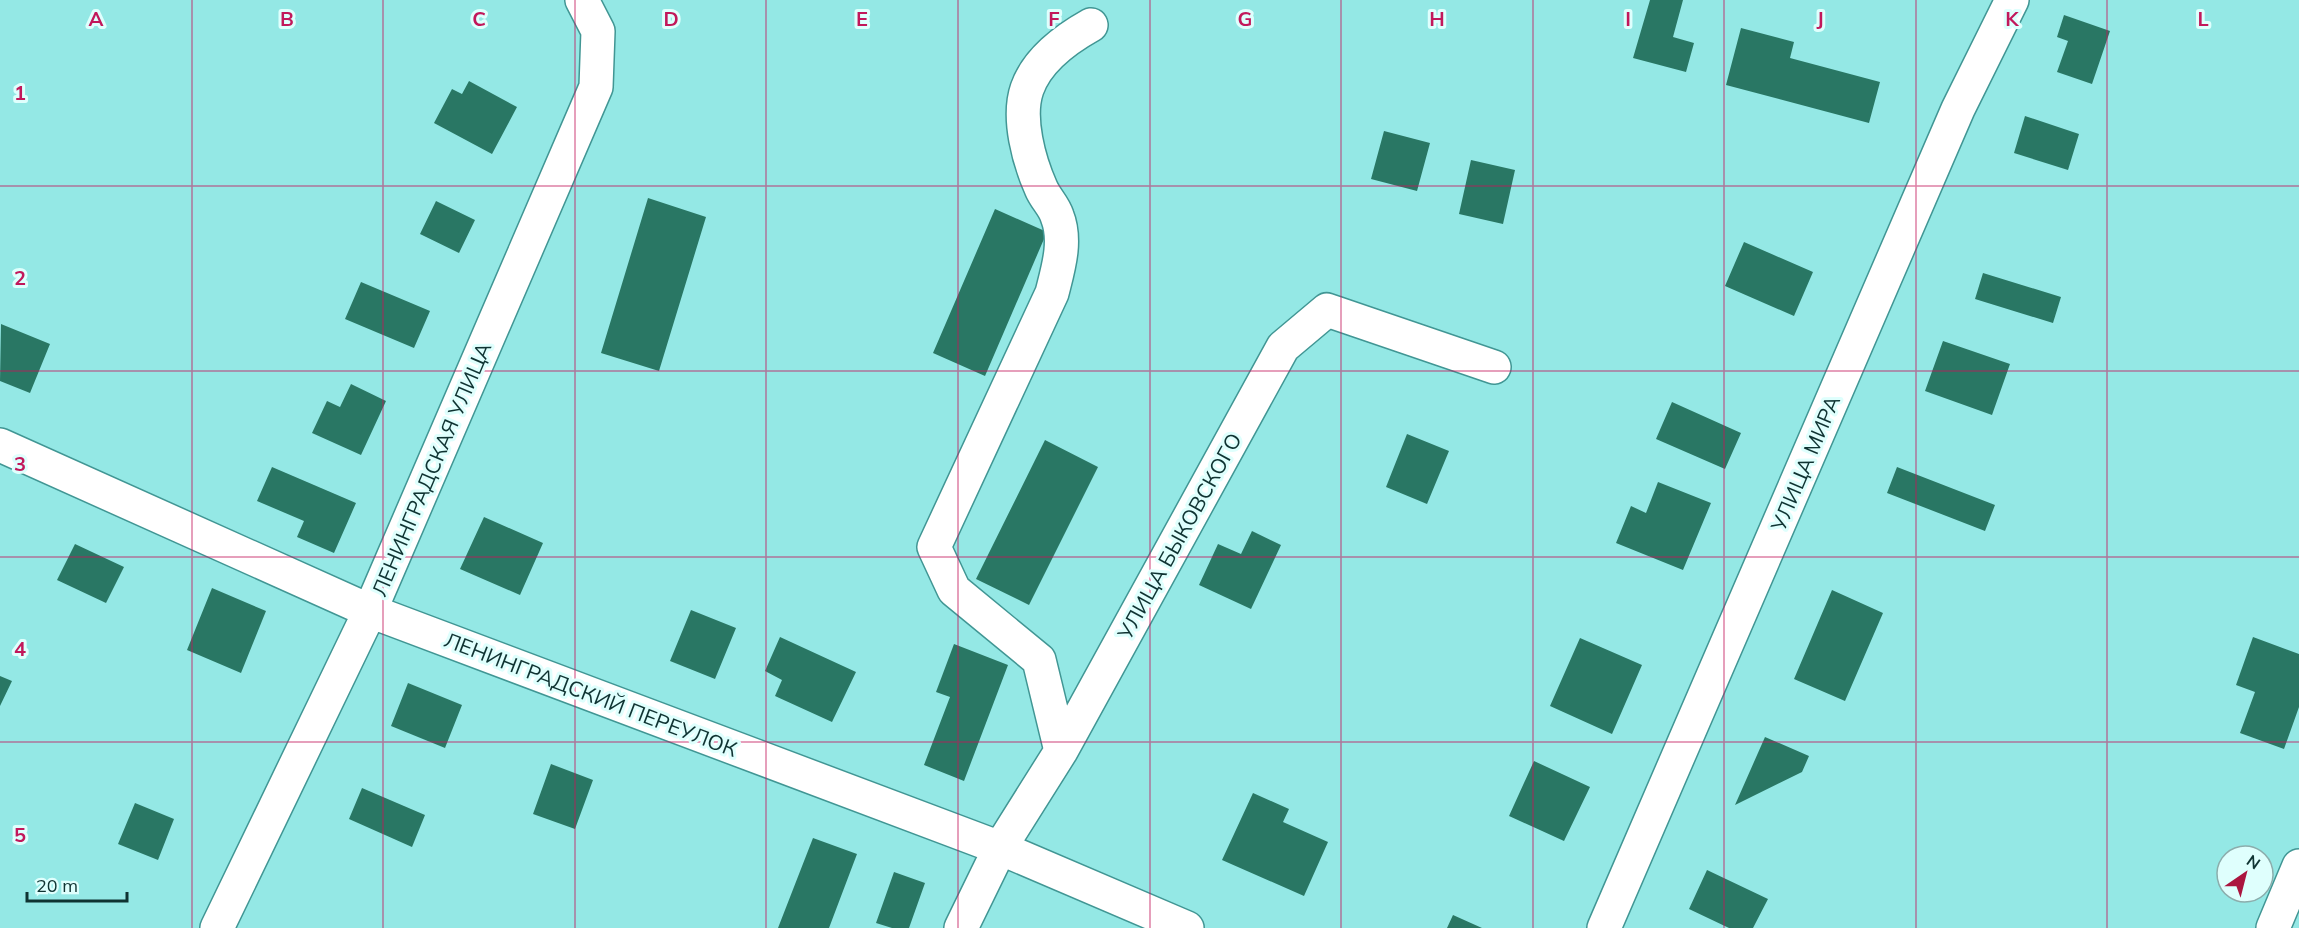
<svg xmlns="http://www.w3.org/2000/svg" width="2299" height="928" viewBox="0 0 2299 928" font-family="Mulish,sans-serif">
<rect width="100%" height="100%" fill="#94e8e5"/>
<path fill="#297764" d="M1650,0h33l-10,37 21,6 -8,29 -53,-14z
M2064,15l46,16 -18,53 -35,-12 11,-31 -11,-4z
M1741,28l53,14 -4,16 90,24 -11,41 -143,-38z
M469,81l48,26 -25,47 -58,-31 18,-34 10,5z
M2025,116l54,18 -11,36 -54,-17z
M1384,131l46,12 -13,48 -46,-12z
M1471,160l44,10 -12,54 -44,-10z
M648,198l58,19 -47,154 -58,-18z
M436,201l39,19 -16,33 -39,-19z
M995,209l52,23 -62,144 -52,-23z
M1744,242l69,30 -19,44 -69,-30z
M1983,273l78,24 -8,26 -78,-24z
M361,282l69,29 -16,37 -69,-29z
M1,324l49,20 -20,49 -30,-12z
M1943,341l67,23 -18,51 -67,-24z
M351,384l35,17 -25,54 -49,-22 15,-32 13,6z
M1672,402l69,31 -16,36 -69,-30z
M1407,434l42,17 -22,53 -41,-17z
M1045,440l53,27 -69,138 -53,-26z
M272,467l84,36 -22,50 -37,-16 7,-16 -47,-20z
M1897,467l98,38 -10,26 -98,-38z
M1658,482l53,21 -28,67 -67,-27 15,-37 15,7z
M484,517l59,26 -23,52 -60,-26z
M1252,531l29,14 -30,64 -52,-24 19,-41 23,10z
M75,544l49,23 -18,36 -49,-23z
M212,588l54,23 -25,62 -54,-23z
M1832,590l51,23 -38,88 -51,-22z
M691,610l45,18 -21,51 -45,-18z
M780,637l76,35 -24,50 -57,-26 7,-16 -17,-9z
M2253,637l46,17v53l-15,42 -44,-16 15,-41 -19,-7z
M1580,638l62,27 -30,69 -62,-28z
M954,644l54,21 -44,116 -40,-16 26,-68 -14,-5z
M0,676l12,5 -12,25z
M408,683l54,22 -17,43 -54,-22z
M1765,737l44,19 -7,16 -67,33z
M1534,761l56,26 -26,54 -55,-25z
M551,764l42,16 -18,49 -42,-15z
M362,788l63,27 -13,32 -63,-28z
M1253,793l36,16 -6,13 45,20 -24,54 -82,-36z
M135,803l39,16 -16,41 -40,-16z
M813,838l44,16 -28,74h-51z
M1707,870l61,29 -15,29h-24l-40,-19z
M894,872l31,11 -16,45h-17l-16,-5z
M1453,915l29,13h-35z"/>
<g fill="none" stroke-linecap="round" stroke-linejoin="round">
<g stroke="#419694" stroke-width="36">
<path id="minor" d="M0,445l370,166 630,237 187,80
M1061,751l-22,-91 -85,-70 -20,-43 118,-254c6,-24 15,-52 5,-77 -3,-10 -12,-18 -16,-28 -12,-27 -24,-70 -14,-99 10,-29 39,-50 64,-64
M217,928l153,-317 226,-524 2,-56 -16,-31
M961,928l39,-80 61,-97 222,-404 44,-37 167,57
M1604,928l354,-819 54,-109
M2273,928l26,-62"/>
</g>
<use href="#minor" stroke="#fff" stroke-width="33"/>
</g>
<path fill="none" stroke="#c2185b" stroke-width="1.5" stroke-opacity="0.55" d="M192,0v928M383,0v928M575,0v928M766,0v928M958,0v928M1150,0v928M1341,0v928M1533,0v928M1724,0v928M1916,0v928M2107,0v928M0,186h2299M0,371h2299M0,557h2299M0,742h2299"/>
<g text-anchor="middle" dominant-baseline="central" stroke-width="6" stroke-linejoin="round" paint-order="stroke">
<g font-size="21" fill="#0f3332" stroke="#dffffd">
<text transform="translate(1805 463) rotate(-67)">УЛИЦА МИРА</text>
<text transform="translate(431 469) rotate(-67)">ЛЕНИНГРАДСКАЯ УЛИЦА</text>
<text transform="translate(1179 536) rotate(-61)">УЛИЦА БЫКОВСКОГО</text>
<text transform="translate(591 694) rotate(21)">ЛЕНИНГРАДСКИЙ ПЕРЕУЛОК</text>
</g>
</g>
<g font-size="20" text-anchor="middle" font-weight="bold" fill="#c2185b" stroke="#dffffd" stroke-width="6" stroke-linejoin="round" paint-order="stroke">
<text x="96" y="26">A</text>
<text x="287" y="26">B</text>
<text x="479" y="26">C</text>
<text x="671" y="26">D</text>
<text x="862" y="26">E</text>
<text x="1054" y="26">F</text>
<text x="1245" y="26">G</text>
<text x="1437" y="26">H</text>
<text x="1628" y="26">I</text>
<text x="1820" y="26">J</text>
<text x="2012" y="26">K</text>
<text x="2203" y="26">L</text>
<text x="20" y="100">1</text>
<text x="20" y="285">2</text>
<text x="20" y="471">3</text>
<text x="20" y="656">4</text>
<text x="20" y="842">5</text>
</g>
<g transform="translate(2245 874) rotate(35)"><circle r="28" fill="#dffffd" stroke="#8cadac" stroke-width="1.5"/>
<path d="M0-4.5L10 22L0 15L-10 22Z" fill="#ab153f"/>
<text y="-9" font-size="16" font-weight="bold" text-anchor="middle" fill="#0f3332">N</text>
</g>
<path d="M27 892v9h100v-9" fill="none" stroke="#0f3332" stroke-width="3"/>
<text x="36" y="892" font-size="18" fill="#0f3332" stroke="#dffffd" stroke-width="4.5" paint-order="stroke">20 m</text>
</svg>
